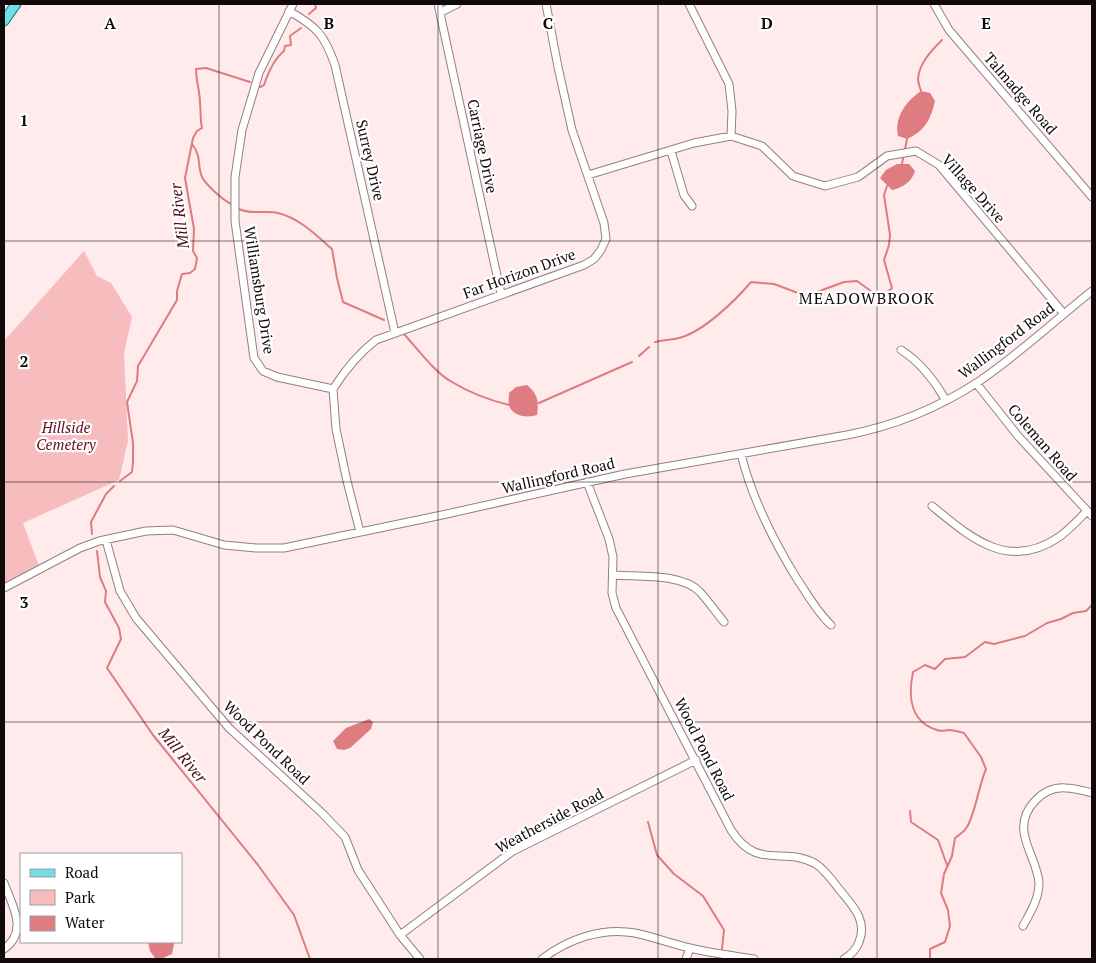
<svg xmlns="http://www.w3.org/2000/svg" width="1096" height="963" viewBox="0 0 1096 963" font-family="'PT Serif',serif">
<rect width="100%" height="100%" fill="#ffebeb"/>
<path fill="#f7bcbd" d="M84,251l13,25 14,7 21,34 -8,36 4,88 -9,39 -96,43 16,43 -35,17v-242z"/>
<path fill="#de7c81" d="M921,91l9,2 5,8c-4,18 -10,30 -28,38l-9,-3c-4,-18 8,-35 23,-45z
M897,164h12l6,7c-3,10 -12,17 -23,19l-12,-12 6,-8z
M527,385c11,9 12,17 10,30 -9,3 -25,2 -28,-10 -1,-3 0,-8 0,-12l7,-6z
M369,719l4,3 -2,7 -21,19 -6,2 -7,-1 -4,-8 13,-13z
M148,942h25l1,2 -2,10 -9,4h-8l-5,-7z"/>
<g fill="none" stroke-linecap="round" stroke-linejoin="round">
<path stroke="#de7c81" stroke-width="2" d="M309,14l7,-6 -1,-4
M260,87l4,-2c4,-12 10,-26 20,-34l1,-5 6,-1 -1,-9 11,-8
M921,91c-1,-3 -3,-9 -3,-12 1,-16 14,-29 24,-39
M192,144c10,13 5,21 10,33 4,8 21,23 29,27
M905,149l2,-10
M902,164l1,-6
M239,209c12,6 26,1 39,4 21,5 38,22 54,36l5,29 6,24 41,18
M403,333c14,15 31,39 49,49 18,11 37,18 57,23
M655,342c8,-2 16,-2 24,-4 24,-6 56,-37 72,-56l23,2 32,12 38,-14 13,-1 18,13 8,2 9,-8 -8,-28 5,-15 1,-10 -6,-40 3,-9
M639,356l10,-9
M539,403l93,-41
M120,481l12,-9 1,-10v-19l-6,-41 10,-21 1,-15 39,-66v-9l5,-17 8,-1 5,-4 2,-11 -4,-7 1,-22 -9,-51 8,-40 4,-7 5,-3c-2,-9 -1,-17 -2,-25 0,-12 -4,-22 -4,-34l10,-1 44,14
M92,534l-1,-12 15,-28 8,-8
M97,551l3,26 6,14 -1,11 14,26 2,11 -14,29 46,67 105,130 36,50 16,44
M910,811l1,11 27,18 9,25
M648,822l9,33 17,19 29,22 21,34 -2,19
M719,959l1,-1
M930,959v-10l15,-7 5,-16 -2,-16 -7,-17 3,-19 8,-18 3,-18c4,-3 9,-6 12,-11 8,-13 12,-42 19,-58l-5,-12 -17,-24c-5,-1 -10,-3 -15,-3 -4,0 -8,2 -12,0 -27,-8 -29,-34 -24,-58l12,-7 10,4 10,-10 20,-2 20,-15 9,2 31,-8 22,-13 14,-4 12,-6 13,-2 6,-6"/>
<g stroke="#957f80" stroke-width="9">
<path id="minor" d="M293,4l-34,69 -17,57 -7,47v44l19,137 9,13 14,6 56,12
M438,4l63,290
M689,4l40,80 3,27 -1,25
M934,4l15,26 143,167
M289,11c28,16 35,23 46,54l60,268
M441,12l16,-8
M671,151l13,44 8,11
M588,175l106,-32 37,-7 31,10 31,30 32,10 33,-9 29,-21 29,-5 23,14 125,149
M901,350c18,11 34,31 44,49
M976,383l42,53 74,80
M333,389c12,-19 25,-35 43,-49l208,-75 10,-6 7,-9 5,-11 -2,-16 -32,-93 -14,-63 -12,-63
M333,389l3,40 11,52 13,51
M741,454c11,45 32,86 56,125 11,16 20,33 34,46
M587,482l22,57 4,18 -1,36 4,15 115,222c27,42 52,15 85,34 9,6 16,16 23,25 13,16 29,31 20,53 -3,8 -8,13 -15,17
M932,506c38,31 76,66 127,31 10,-7 19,-17 28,-26
M106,540l14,51 16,27 93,110 93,85 23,24 13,33 42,65 20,24
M614,575c24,2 68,-2 86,17 8,9 16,20 24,30
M4,588l76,-40 19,-7 47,-10 27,-1 51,15 32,3h28l158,-33 183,-41 222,-39c47,-9 91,-27 131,-53 40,-27 76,-61 114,-91
M4,883c8,22 25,48 0,66
M1023,926c7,-13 16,-27 16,-43 -1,-17 -13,-34 -15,-51 -3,-23 19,-46 42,-44 9,0 18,3 26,5
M400,935l113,-84 183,-91
M542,959c26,-20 60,-32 93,-26 19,4 37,11 55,15 21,5 43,8 64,11
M686,959l4,-11"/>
</g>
<g stroke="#14858d" stroke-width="11">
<path id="major" d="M4,21l12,-17"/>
</g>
<use href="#minor" stroke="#fff" stroke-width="7"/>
<use href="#major" stroke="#73dee5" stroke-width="9"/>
</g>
<path fill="none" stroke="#11090a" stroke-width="1" stroke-opacity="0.55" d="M219,4v955M438,4v955M658,4v955M877,4v955M4,241h1088M4,482h1088M4,722h1088"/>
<g text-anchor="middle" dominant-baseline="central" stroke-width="4.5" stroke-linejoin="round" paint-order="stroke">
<g font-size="15" fill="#11090a" stroke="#fff">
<text transform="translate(1021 93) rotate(49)">Talmadge Road</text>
<text transform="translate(483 146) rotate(78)">Carriage Drive</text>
<text transform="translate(371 160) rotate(77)">Surrey Drive</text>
<text transform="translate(974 188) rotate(48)">Village Drive</text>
<text transform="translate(519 273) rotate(-20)">Far Horizon Drive</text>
<text transform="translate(260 290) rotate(81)">Williamsburg Drive</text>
<text transform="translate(1006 340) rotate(-37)">Wallingford Road</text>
<text transform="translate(1043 442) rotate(49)">Coleman Road</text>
<text transform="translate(558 475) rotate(-13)">Wallingford Road</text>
<text transform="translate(267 742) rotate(44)">Wood Pond Road</text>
<text transform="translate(705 749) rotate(63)">Wood Pond Road</text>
<text transform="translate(549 820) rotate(-28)">Weatherside Road</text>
</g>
<g font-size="15" font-style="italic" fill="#650b1d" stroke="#fff">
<text x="66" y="427">Hillside<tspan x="66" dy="17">Cemetery</tspan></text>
</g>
<g font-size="16" font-style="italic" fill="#4c0f18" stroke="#fff">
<text transform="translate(179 216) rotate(-97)">Mill River</text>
<text transform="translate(183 755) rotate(51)">Mill River</text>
</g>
<g font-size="16" letter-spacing="1" fill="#11090a" stroke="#fff">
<text x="867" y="298">MEADOWBROOK</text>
</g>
</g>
<g font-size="16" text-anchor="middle" font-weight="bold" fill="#11090a" stroke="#fff" stroke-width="4.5" stroke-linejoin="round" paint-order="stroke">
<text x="110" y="29">A</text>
<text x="329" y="29">B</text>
<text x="548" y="29">C</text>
<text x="767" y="29">D</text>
<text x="986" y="29">E</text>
<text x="24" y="126">1</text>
<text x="24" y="367">2</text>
<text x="24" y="608">3</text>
</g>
<rect width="1096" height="963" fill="none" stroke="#11090a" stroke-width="10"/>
<rect x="20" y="853" width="162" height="90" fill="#ffffff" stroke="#a09d9d"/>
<rect x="30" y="869" width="25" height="8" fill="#73dee5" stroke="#a09d9d"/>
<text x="65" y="878" font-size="15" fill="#11090a">Road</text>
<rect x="30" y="890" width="25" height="15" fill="#f7bcbd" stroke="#a09d9d"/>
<text x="65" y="903" font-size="15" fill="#11090a">Park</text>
<rect x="30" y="916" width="25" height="15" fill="#de7c81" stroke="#a09d9d"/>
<text x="65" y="928" font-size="15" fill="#11090a">Water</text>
</svg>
